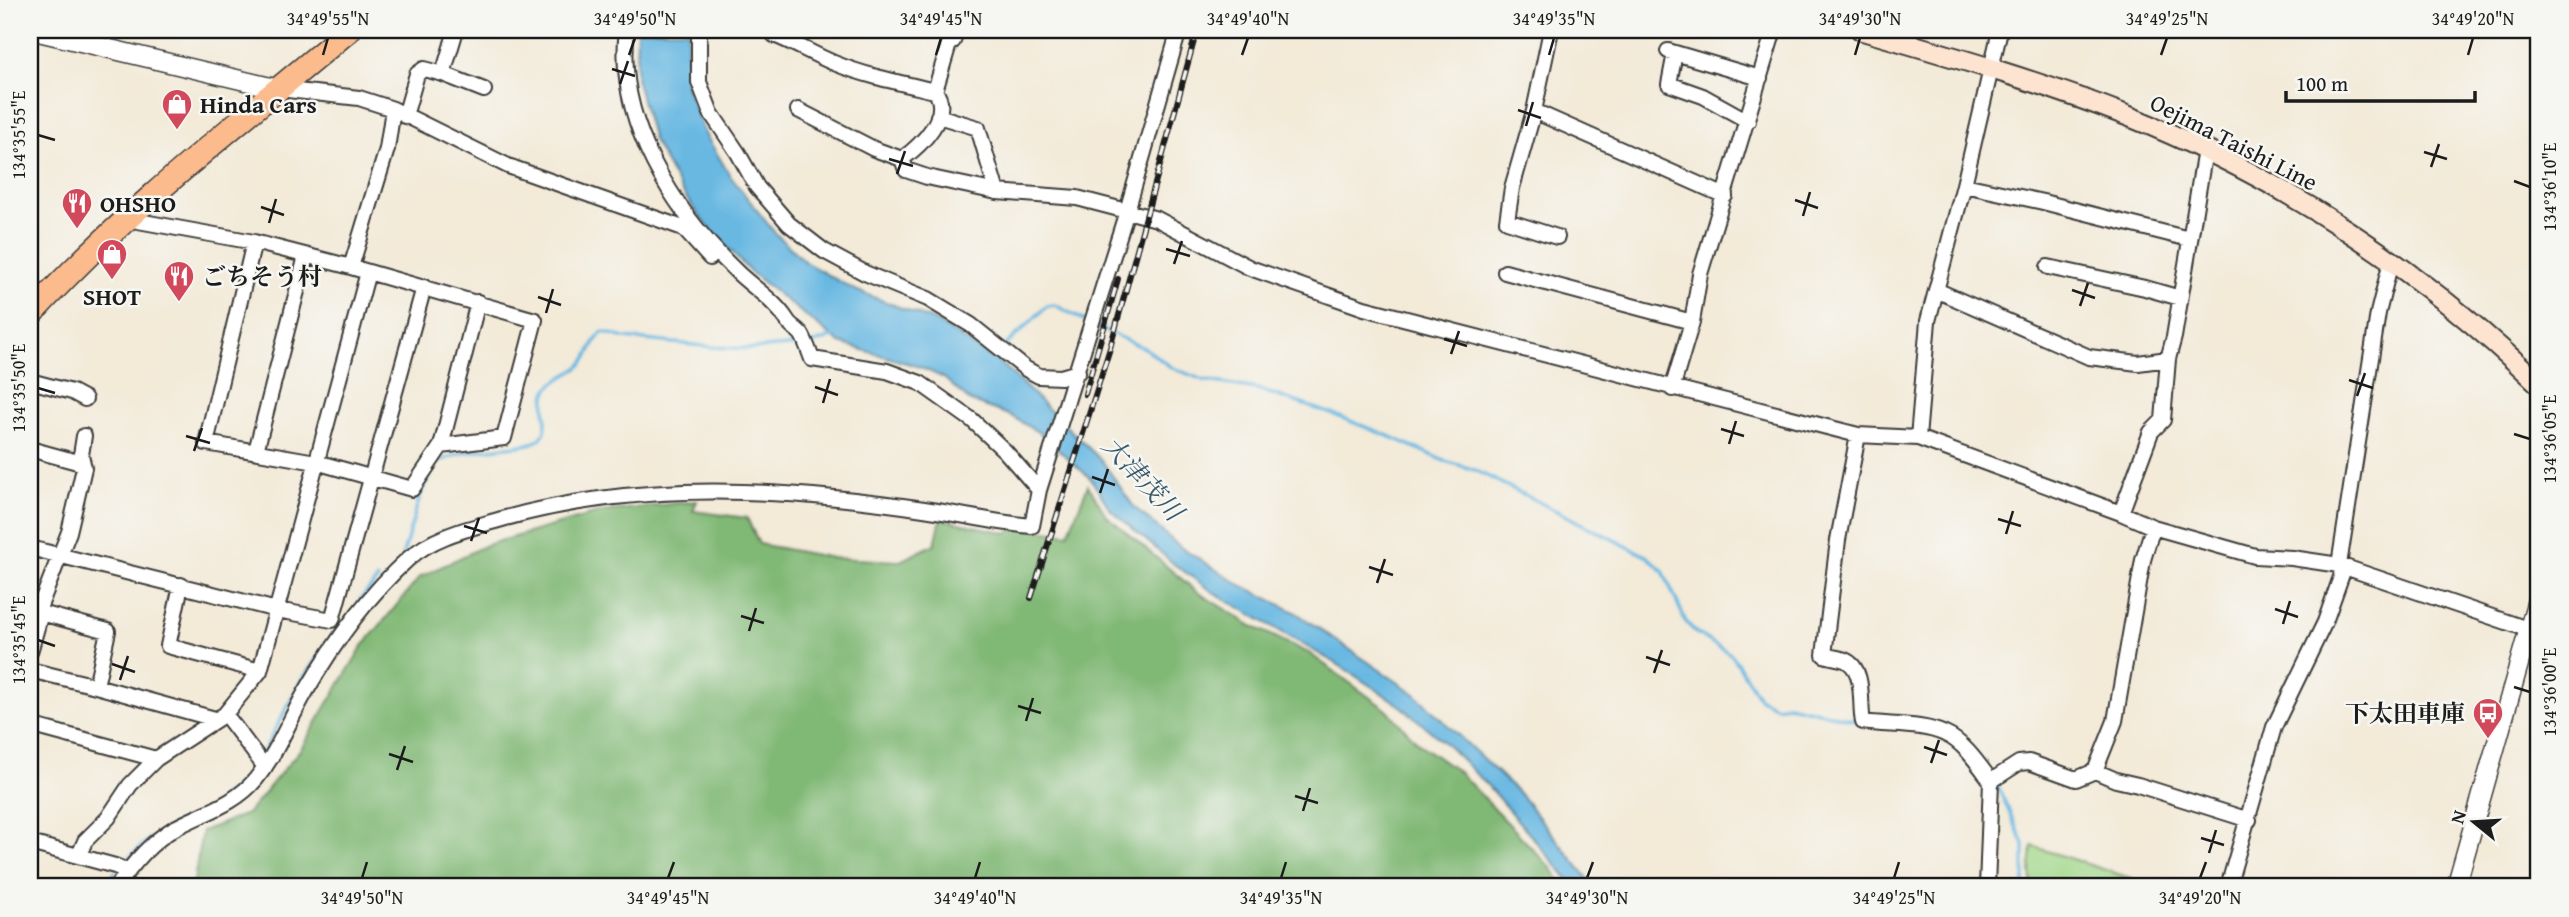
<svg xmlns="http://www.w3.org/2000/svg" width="2569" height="917" viewBox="0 0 2569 917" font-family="'Gentium Book Plus','Noto Serif JP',serif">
<rect width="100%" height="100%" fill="#f6f6f2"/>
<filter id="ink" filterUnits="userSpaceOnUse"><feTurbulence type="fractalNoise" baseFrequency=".0143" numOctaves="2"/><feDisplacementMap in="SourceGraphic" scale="14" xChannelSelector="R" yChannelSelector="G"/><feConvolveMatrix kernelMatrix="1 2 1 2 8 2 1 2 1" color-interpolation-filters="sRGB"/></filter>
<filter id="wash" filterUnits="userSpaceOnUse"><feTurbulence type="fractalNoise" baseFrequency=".00686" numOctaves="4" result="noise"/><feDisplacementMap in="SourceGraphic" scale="28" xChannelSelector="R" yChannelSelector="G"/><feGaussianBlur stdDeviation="1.57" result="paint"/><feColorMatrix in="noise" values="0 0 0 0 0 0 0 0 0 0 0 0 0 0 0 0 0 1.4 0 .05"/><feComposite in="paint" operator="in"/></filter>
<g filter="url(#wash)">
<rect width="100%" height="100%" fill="#f3ead8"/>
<path fill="#a1d789" stroke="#5e7a52" stroke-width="2" d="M2032,846l98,32 12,9h-110l-2,-15z"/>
<path fill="#80b875" stroke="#4e6a48" stroke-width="2" d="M1088,485l18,30 90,76 56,35 57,27 78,57 32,34 41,29 90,94 15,20h-1372l9,-56 45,-17 53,-64 62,-103 58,-70 66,-32 115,-33 96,-11 -4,10 54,7 12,26 74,14 67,3 35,-17 6,-25 66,14 10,-6 51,7z"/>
<path fill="#67b8e2" stroke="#426a7f" stroke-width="2" d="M637,30h51l-2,56 19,48 26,43 44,56 30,29 50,28 80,31 68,44 99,96 32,46 46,40 59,37 56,28 120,82 104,99 76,94h-20l-87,-101 -41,-41 -46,-39 -59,-39 -126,-73 -41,-29 -65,-56 -19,-30 -50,-45 -32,-19 -39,-14 -26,-23 -24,-11 -80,-24 -91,-72 -49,-54 -19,-27 -28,-50 -17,-62z"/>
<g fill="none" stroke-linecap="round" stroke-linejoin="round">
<path stroke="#67b8e2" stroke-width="3.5" d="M1096,326l50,23 25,18 17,7 15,6 54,9 75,25 64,25 46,21 33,10 173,87 15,14 23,51 9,10 37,23 28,44 17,8 11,-2 71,16
M812,344l23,-8
M1005,346l42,-40 8,-1 34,18
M437,463c22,-12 45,-13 69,-16 10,-1 23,-1 32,-7 17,-11 0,-35 10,-51 8,-11 21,-14 31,-22 12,-9 12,-26 24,-35l22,6 88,9 38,2 50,-4
M403,554l17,-58 11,-24
M360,600l18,-21
M1919,720l23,5 6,4
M261,756l39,-73 38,-55
M1996,783l28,61v43
M221,798l27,-19 9,-16
M123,864l27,-26
M105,887l10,-15"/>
</g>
</g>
<g filter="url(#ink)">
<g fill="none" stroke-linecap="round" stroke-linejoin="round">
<g stroke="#3c3b38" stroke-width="18">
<path id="minor" d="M627,30c-12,91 47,182 111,243 17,16 37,28 49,47 3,6 11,9 15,15 4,7 7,16 10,24l75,12 33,12 52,37 33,31 34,39
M699,30v52l12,31 27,40 19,34 32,37 35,27 41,22 63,26 43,26 55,44 13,7 22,1 17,-5
M775,30l-1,5c21,8 40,20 60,28 32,13 67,20 101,28
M1551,30l-17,81 -22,77 -5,33 50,16
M1668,51l92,27
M1675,53l-6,31 34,12 45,25
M443,74l41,16
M279,89l80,9 34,11 115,57 175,62 27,30
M798,110l76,39 28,10 4,11 21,7 70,15 80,6 50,13 30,8 93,49 114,40 494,127 60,3 203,75 32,14 102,29 37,2 47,7 200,68
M1534,111l191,85
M405,116l12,-42 7,-5 19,5 13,-44
M938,116l40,12 19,64
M902,159c18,-13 51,-44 33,-68l14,-47 4,-3 4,-11
M1964,185l79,17 146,37
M127,219l127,23 97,25 184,53 -31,118 -63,8 -29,43 -96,-27 -110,-19 48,-201
M351,267l36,-118 6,-40
M2048,267l97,21 35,10
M1505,272l187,50
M1936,290l153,67 49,6 30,-4
M30,381l42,11 13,7
M1672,389l20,-67 8,-48 74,-244
M1858,435l-20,105 -14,115c7,2 15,3 21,5 21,9 14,45 18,62 27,4 58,1 82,12 19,8 34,31 46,47l-4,106
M1918,438l10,-117 36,-136 36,-155
M441,446l37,-144
M30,449l51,14
M256,451l50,-195
M2121,513l30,-81 12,-12 5,-61 6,-22 31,-187
M30,548l247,62 55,10 92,-333
M181,585l-13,61 92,25
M41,613l67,18 -12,55
M30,652l11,-39 -1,-7 29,-74 15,-64 -3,-13 3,-19
M30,670l66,16 119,33
M225,714l40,53
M30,725l126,34
M2095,771l21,9 22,5 111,35
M1991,781l28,-18 10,-1 47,17 19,-8 20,-50 28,-161 10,-33
M30,843l85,23 12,5
M79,855l6,-14 23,-23 22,-33 26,-26 69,-45 35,-43 108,-399
M117,887c15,-23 32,-43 56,-58 29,-16 62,-24 83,-50 21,-26 33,-58 49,-86 27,-47 62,-97 103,-134 26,-23 60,-30 94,-40 139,-39 280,-31 422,-10 36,5 71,14 108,17l7,-36 88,-279 52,-181
M2228,887l46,-160 51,-105 17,-48 -3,-9 39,-252 13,-52"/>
</g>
<g stroke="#3c3b38" stroke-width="21">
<path id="tertiary" d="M30,30l249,59
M2456,887l83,-294"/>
</g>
<g stroke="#3c3b38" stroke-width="23">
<path id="secondary" d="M1861,30c90,26 180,52 267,86 153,61 293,154 411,268"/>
</g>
<g stroke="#3c3b38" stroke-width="26">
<path id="trunk" d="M30,315c96,-105 210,-193 319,-285"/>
</g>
<use href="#minor" stroke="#fff" stroke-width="14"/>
<use href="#tertiary" stroke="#fff" stroke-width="18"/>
<use href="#secondary" stroke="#fde4d1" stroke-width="19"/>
<use href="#trunk" stroke="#fbbb8d" stroke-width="23"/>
<g stroke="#1c1c1c" stroke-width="6">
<path id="rail" d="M1085,394l33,-115
M1031,598l79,-250 87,-318"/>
</g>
<use href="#rail" stroke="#f6f6f2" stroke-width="3.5" stroke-dasharray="10" stroke-linecap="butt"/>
</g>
</g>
<path fill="none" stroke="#1c1c1c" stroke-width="2.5" d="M323,55l5,-17M629,55l6,-17M936,55l5,-17M1242,55l6,-17M1549,55l5,-17M1855,55l5,-17M2161,55l6,-17M2468,55l5,-17M612,69l23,7M620,84l8,-23M1518,110l23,8M1526,126l7,-24M38,135l17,5M2424,152l23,7M889,159l24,7M2431,167l8,-23M897,174l8,-23M2514,181l16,6M1795,200l23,8M261,207l23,8M1803,216l7,-24M269,223l7,-24M1166,249l24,7M1174,264l8,-23M2072,290l23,8M538,297l23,8M2080,306l8,-23M546,313l7,-24M1444,339l23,7M1451,354l8,-23M2349,380l24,8M815,387l23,8M38,388l17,5M2357,396l8,-23M823,403l7,-24M1721,429l23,7M2514,434l16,5M186,436l24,7M1729,444l7,-23M194,451l8,-23M1092,477l23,8M1100,493l8,-24M1998,519l23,7M464,526l23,7M2006,534l7,-23M471,541l8,-23M1369,567l24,8M1377,583l8,-24M2275,609l23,8M741,616l23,7M2283,624l7,-23M749,631l7,-23M38,640l17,6M1646,657l24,8M112,664l23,8M1654,673l8,-23M120,680l8,-24M2514,687l16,5M1018,706l23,7M1026,721l7,-23M1924,747l23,8M389,754l24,8M1931,763l8,-23M397,770l8,-24M1295,796l23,7M1303,811l7,-23M2201,838l23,7M2209,853l7,-23M362,878l5,-16M668,878l6,-16M975,878l5,-16M1281,878l5,-16M1587,878l6,-16M1894,878l5,-16M2200,878l6,-16"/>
<defs>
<g id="shop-pin" transform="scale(1.575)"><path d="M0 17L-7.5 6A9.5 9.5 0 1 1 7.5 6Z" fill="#d1495b" stroke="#f6f6f2"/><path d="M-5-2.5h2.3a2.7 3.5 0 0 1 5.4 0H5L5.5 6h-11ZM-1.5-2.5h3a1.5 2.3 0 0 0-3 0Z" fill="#fff"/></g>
<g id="restaurant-pin" transform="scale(1.575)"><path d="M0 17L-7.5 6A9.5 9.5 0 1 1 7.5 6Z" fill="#d1495b" stroke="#f6f6f2"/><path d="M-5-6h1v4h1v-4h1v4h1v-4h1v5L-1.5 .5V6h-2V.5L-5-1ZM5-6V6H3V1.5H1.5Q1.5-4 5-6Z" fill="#fff"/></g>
<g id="bus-pin" transform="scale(1.575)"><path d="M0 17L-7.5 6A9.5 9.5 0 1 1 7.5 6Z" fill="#d1495b" stroke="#f6f6f2"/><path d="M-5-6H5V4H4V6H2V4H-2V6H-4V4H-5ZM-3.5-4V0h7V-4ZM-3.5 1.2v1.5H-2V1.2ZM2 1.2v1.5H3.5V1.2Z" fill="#fff"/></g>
</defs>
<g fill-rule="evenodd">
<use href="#shop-pin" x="177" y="104"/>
<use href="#restaurant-pin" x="77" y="203"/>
<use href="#shop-pin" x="112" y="254"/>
<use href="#restaurant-pin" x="179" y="276"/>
<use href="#bus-pin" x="2488" y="713"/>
</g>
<g text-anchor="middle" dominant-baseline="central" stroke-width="5" stroke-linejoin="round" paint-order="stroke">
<g font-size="24" font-weight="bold" fill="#1c1c1c" stroke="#f6f6f2" text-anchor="start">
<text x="200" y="104">Hinda Cars</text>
<text x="100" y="203">OHSHO</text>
<text x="202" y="276">ごちそう村</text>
<text x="112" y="296" text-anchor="middle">SHOT</text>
<text x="2465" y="713" text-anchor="end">下太田車庫</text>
</g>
<g font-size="24" fill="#1c1c1c" stroke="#f6f6f2">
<text transform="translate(2234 142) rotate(27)">Oejima Taishi Line</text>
</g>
<g font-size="26" font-style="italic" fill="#3a5a6b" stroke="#f6f6f2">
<text transform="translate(1143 478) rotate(47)">大津茂川</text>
</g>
</g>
<rect width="2569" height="917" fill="none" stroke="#f6f6f2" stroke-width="77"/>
<g transform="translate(2474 822) rotate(288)" stroke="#f6f6f2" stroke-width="5" paint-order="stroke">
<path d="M0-5L12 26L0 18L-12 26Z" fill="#1c1c1c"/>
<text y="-10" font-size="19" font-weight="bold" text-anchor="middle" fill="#1c1c1c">N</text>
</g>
<path d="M2286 91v10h189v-10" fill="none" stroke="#1c1c1c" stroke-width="3.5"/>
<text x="2296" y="91" font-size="21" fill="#1c1c1c" stroke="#f6f6f2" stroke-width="5" paint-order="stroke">100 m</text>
<rect x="38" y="38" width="2492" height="840" fill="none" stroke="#1c1c1c" stroke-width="2.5"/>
<g font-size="18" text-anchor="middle" fill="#1c1c1c">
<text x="328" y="25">34°49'55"N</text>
<text x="635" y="25">34°49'50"N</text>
<text x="941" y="25">34°49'45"N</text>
<text x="1248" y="25">34°49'40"N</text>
<text x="1554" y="25">34°49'35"N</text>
<text x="1860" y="25">34°49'30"N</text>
<text x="2167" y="25">34°49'25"N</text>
<text x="2473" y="25">34°49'20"N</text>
<text transform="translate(19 135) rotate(-90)" y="6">134°35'55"E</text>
<text transform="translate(2550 187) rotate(-90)" y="6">134°36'10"E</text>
<text transform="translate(19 388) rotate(-90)" y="6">134°35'50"E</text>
<text transform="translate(2550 439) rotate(-90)" y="6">134°36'05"E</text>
<text transform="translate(19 640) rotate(-90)" y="6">134°35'45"E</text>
<text transform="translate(2550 692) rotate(-90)" y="6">134°36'00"E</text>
<text x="362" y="904">34°49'50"N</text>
<text x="668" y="904">34°49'45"N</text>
<text x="975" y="904">34°49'40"N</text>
<text x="1281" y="904">34°49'35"N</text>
<text x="1587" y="904">34°49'30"N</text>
<text x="1894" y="904">34°49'25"N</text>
<text x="2200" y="904">34°49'20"N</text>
</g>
</svg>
